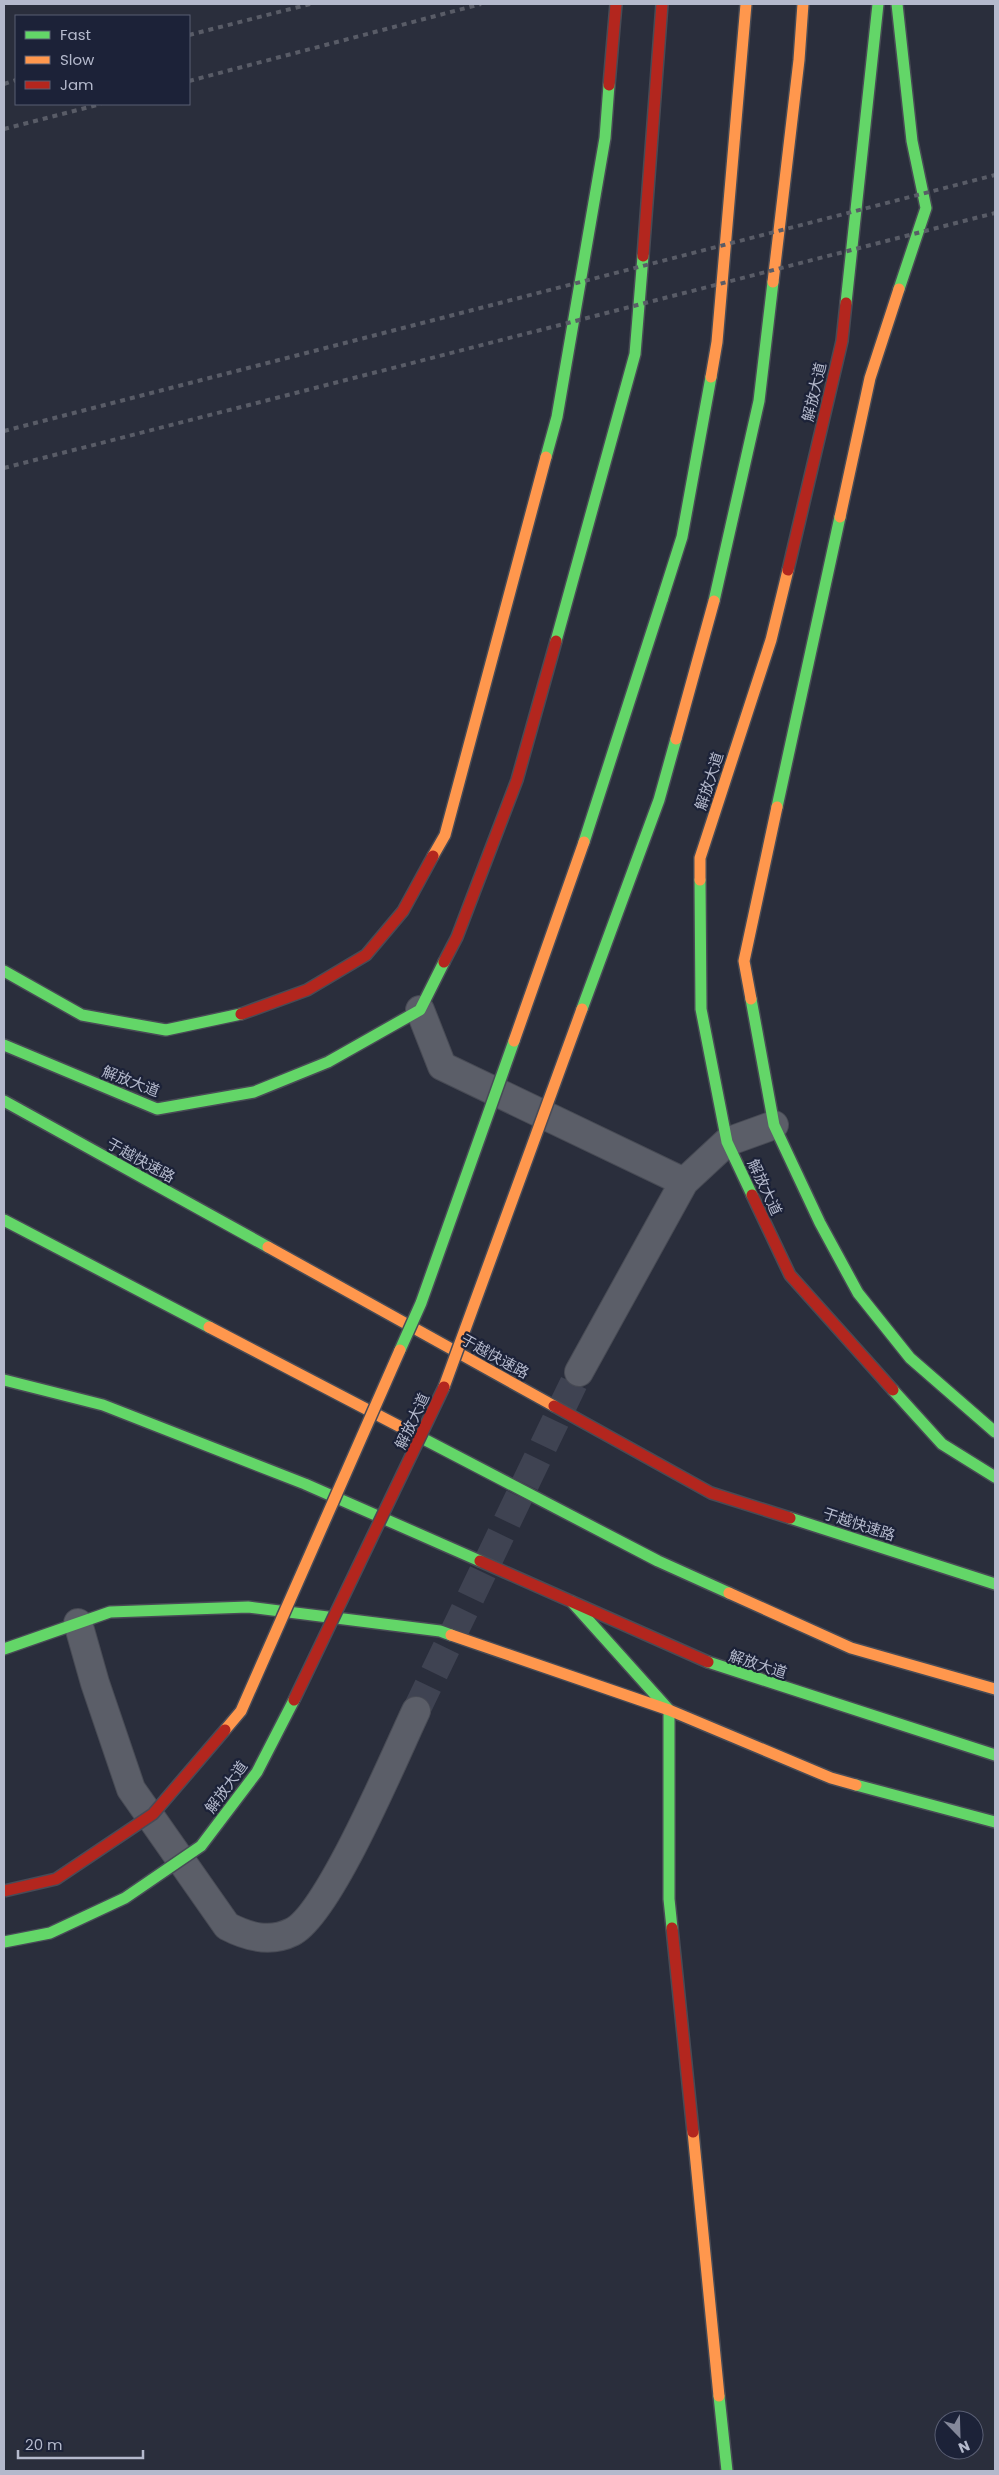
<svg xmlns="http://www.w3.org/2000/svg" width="999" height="2475" viewBox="0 0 999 2475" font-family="Poppins,'Noto Sans SC',sans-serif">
<rect width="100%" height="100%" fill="#2a2e3c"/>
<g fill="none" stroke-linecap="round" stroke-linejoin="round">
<path stroke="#3f4352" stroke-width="28" stroke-dasharray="28 14" stroke-linecap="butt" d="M416,1711l163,-339"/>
<g stroke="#484b55" stroke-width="30">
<path id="street" d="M420,1010l22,56 242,116
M579,1372l105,-190 43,-40 47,-17
M78,1623l17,60 36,106 96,137c21,11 43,17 65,6 37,-18 103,-177 124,-221"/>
</g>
<g stroke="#484b55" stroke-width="14">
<path id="fast" d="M897,4l15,137 14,67 -27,81
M846,303l32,-299
M546,457l11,-40 48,-279 4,-53
M662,600l20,-63 29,-160
M714,601l45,-200 14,-119
M556,641l79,-287 8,-98
M777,807l63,-290
M700,880l1,129 26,133 25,53
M4,971l78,44 84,15 75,-16
M751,999l23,126 46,98 38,70 52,65 85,74
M4,1045l153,64 97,-17 74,-30 92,-52 24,-48
M4,1101l264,146
M4,1220l205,107
M4,1380l99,25 202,79 175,77
M893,1390l49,54 53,33
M416,1435l242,126 71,32
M790,1518l205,66
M572,1602l97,108v189l3,29
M4,1649l106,-37 138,-5 192,24 11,4
M708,1662l287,93
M856,1785l139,37
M719,2396l8,75"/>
</g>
<g stroke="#484b55" stroke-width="14">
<path id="slow" d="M773,282l26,-222 4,-56
M711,377l6,-35 29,-338
M840,517l30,-139 29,-89
M433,856l12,-21 101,-378
M700,880v-22l71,-218 17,-70
M751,999l-7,-38 33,-154
M268,1247l286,159
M209,1327l207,108
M729,1593l122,55 144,41
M451,1635l218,75 162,68 25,7
M693,2132l26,264"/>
</g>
<g stroke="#484b55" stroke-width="14">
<path id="jam" d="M609,85l7,-81
M643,256l19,-252
M788,570l54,-229 4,-38
M444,962l13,-25 60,-157 39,-139
M241,1014l66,-24 59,-35 37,-44 30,-55
M752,1195l38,80 103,115
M554,1406l157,87 79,25
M480,1561l228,101
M672,1928l21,204"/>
</g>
<use href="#street" stroke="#5b5e68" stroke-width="28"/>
<use href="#fast" stroke="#63d668" stroke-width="11"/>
<use href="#slow" stroke="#ff974d" stroke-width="11"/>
<use href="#jam" stroke="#b3261e" stroke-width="11"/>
<path stroke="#595c67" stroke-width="4" stroke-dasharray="5 5" stroke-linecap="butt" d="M189,35l121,-31
M189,81l292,-77
M4,84l12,-4
M4,129l97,-25
M4,431l991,-256
M4,468l991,-255"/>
<g stroke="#484b57" stroke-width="14" stroke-linecap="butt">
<path id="fast-bridge" d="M584,842l78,-242
M582,1009l77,-209 17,-61
M400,1350l21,-47 93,-262
M4,1942l46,-9 75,-35 76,-52 56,-74 37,-72"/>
</g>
<g stroke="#484b57" stroke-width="14" stroke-linecap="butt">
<path id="slow-bridge" d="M676,739l38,-138
M514,1041l70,-199
M444,1387l138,-378
M225,1730l16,-19 159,-361"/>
</g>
<g stroke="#484b57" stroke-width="14" stroke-linecap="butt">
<path id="jam-bridge" d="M294,1700l150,-313
M4,1891l52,-12 97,-65 72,-84"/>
</g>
<use href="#fast-bridge" stroke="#63d668" stroke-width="11"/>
<use href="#slow-bridge" stroke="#ff974d" stroke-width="11"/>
<use href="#jam-bridge" stroke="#b3261e" stroke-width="11"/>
</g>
<g text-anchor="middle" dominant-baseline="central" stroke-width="4.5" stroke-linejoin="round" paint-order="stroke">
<g font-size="15" fill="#b4b9cc" stroke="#1c2238">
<text transform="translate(814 392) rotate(-77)">解放大道</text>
<text transform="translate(709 781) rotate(-72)">解放大道</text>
<text transform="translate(131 1081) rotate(21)">解放大道</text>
<text transform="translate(141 1160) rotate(29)">于越快速路</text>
<text transform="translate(765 1187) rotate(65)">解放大道</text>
<text transform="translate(495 1356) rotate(29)">于越快速路</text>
<text transform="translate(412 1421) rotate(-65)">解放大道</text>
<text transform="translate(859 1524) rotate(18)">于越快速路</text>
<text transform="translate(758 1664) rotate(18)">解放大道</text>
<text transform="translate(226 1787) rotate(-54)">解放大道</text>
</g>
</g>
<rect width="999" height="2475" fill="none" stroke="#b4b9cc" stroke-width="10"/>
<rect x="15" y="15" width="175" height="90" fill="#1c2238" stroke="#595e73"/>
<rect x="25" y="31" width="25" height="8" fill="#63d668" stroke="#595e73"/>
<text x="60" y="40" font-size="15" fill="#b4b9cc">Fast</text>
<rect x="25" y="56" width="25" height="8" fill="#ff974d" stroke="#595e73"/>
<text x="60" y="65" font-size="15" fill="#b4b9cc">Slow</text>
<rect x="25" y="81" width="25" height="8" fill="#b3261e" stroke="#595e73"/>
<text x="60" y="90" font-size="15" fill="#b4b9cc">Jam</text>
<g transform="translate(959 2435) rotate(157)"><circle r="24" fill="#1c2238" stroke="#595e73"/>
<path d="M0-4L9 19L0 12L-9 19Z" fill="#84889a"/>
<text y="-8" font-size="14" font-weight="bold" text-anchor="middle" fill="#b4b9cc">N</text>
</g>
<path d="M18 2450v8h125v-8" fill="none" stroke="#b4b9cc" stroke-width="2.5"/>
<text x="25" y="2450" font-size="15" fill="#b4b9cc" stroke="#1c2238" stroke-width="4" paint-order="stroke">20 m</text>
</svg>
